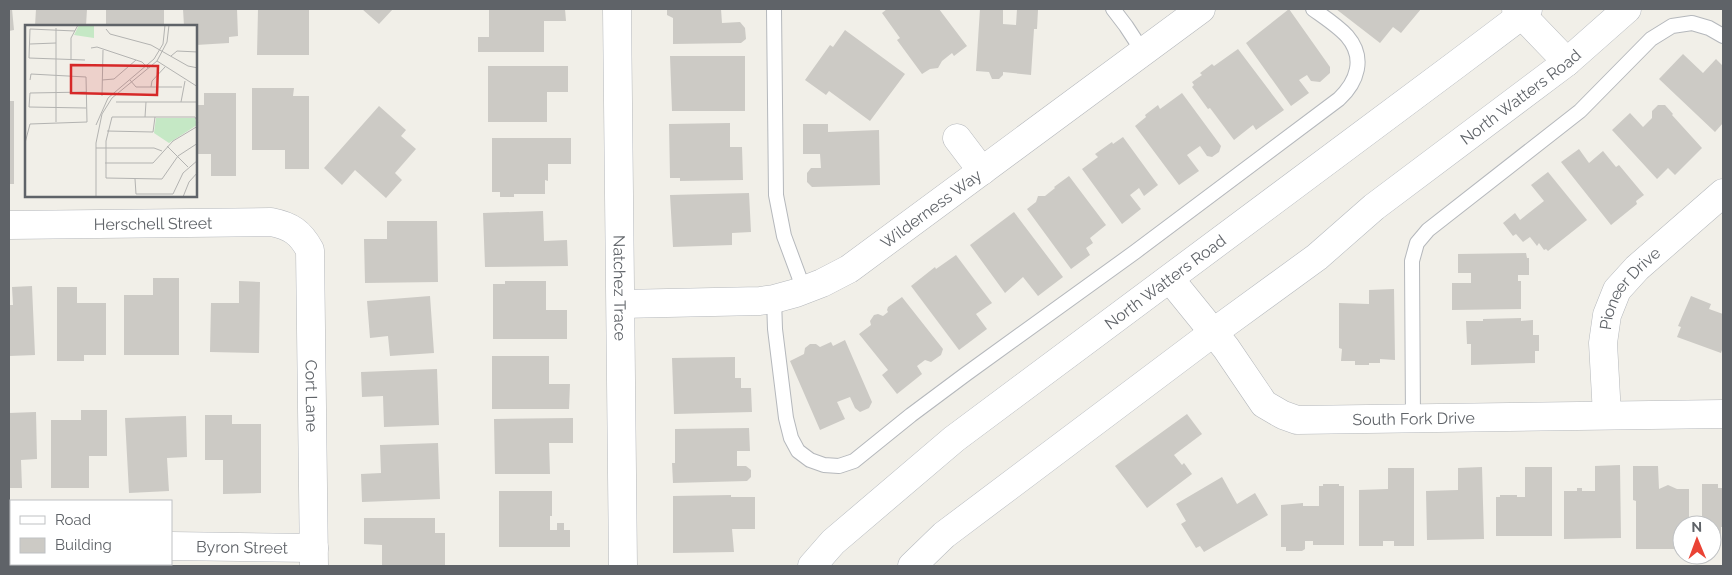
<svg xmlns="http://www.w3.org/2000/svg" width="1732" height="575" viewBox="0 0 1732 575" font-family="Raleway,sans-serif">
<rect width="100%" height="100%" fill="#f1efe8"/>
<path fill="#cccac5" d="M9,9h3l2,21 -5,1z
M36,9h51l-1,17h-51z
M106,9h58v17h-58z
M183,9h54l1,27 -9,1v6l-33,2v-19h-12z
M258,9h51v46h-52z
M362,9h31l-14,15z
M489,9h76l1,12h-22v31h-66v-15h11z
M667,9h54l1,14 18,-1 5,6 1,11 -5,4 -68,1v-26l-6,-3z
M887,9h52l28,37 -13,10 -2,-3 -10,8 -4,7 -8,1 -8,5 -25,-34 3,-2 -18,-25z
M980,9h23v15l13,1 1,-16 21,1 -1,19h-3l-3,46 -28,-3v3l-4,4h-7l-3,-7 -13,-1z
M1289,9l41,58v6l-10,9 -9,-1 -4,-6 -8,5 10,13 -18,13 -45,-63z
M1336,9h85l-20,24 -8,-6 -13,16z
M845,30l60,44 -35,47 -41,-30 -3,4 -21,-15 25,-35 3,2z
M1238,49l46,61 -28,20 -3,-5 -19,15 -24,-32 -2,1 -16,-22 2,-2 -2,-3 10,-7 -2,-2 12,-9 2,2z
M1683,54l20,19 13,-14 7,7v57l-8,9 -56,-53z
M670,56h75v55h-73z
M488,66h80v26h-21v30h-59z
M252,88h42l-1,8h16v73h-24v-19h-33z
M204,93h32v83h-25v-22h-15v-49h8z
M1182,93l39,53 -2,6 -7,5 -5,-1 -7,-10 -13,9 12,16 -20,14 -44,-59 11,-9 -1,-2 13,-10 2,4z
M9,101h5v83h-5z
M1658,105h7l8,9 -1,1 30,33 -27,27 -7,-7 -11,11 -45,-49 18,-17 13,14 9,-9v-7z
M379,106l27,24 -5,6 15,13 -21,24 7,7 -16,18 -31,-28 -13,15 -18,-17z
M730,123v24h12l1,33 -63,1v-3h-10l-1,-54z
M803,124h25v8l51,-2 1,55 -68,2 -5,-5v-9l4,-5h10l-1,-14h-17z
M1123,137l35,48 -14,11 -5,-8 -9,7 11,14 -19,15 -40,-55 16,-12 -3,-3 17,-12 1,2z
M492,138h79v26h-23v17l-3,-1v14h-31v3h-14v-5h-8z
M1579,149l10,14 14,-12 13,16 3,-2 25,30 -8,6 1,3 -26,21 -50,-63z
M1548,172l39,48 -39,31 -2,-2 -2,1 -5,-7 -2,3 -7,-9 -7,5 -7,-8 -3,2 -10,-13 12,-10 5,7 24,-19 -13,-16z
M1069,176l37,49 -16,13 3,5 -7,5 4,7 -19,14 -44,-60 9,-7 2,-6h7l10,-8 -1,-1z
M749,193l2,39 -19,1v12l-59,2 -3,-52z
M543,211l1,30 23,-1 1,26 -83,1 -2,-54z
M1014,212l49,65 -25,19 -15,-19 -18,16 -35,-48z
M387,221h50l1,61 -73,1 -1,-44h23z
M1526,253l1,5h2v17h-11v6h3v28l-69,1v-27h19v-10h-13v-19z
M956,255l36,48 -16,11 11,15 -28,21 -48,-64 24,-19 1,2z
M153,278h26v77h-55v-60h29z
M239,281l21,1 -1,71 -49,-1 1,-49h28z
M505,281h41v29h21v29h-74v-55h12z
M32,286l3,69 -26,1v-51h4l-1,-18z
M57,287h20v16h29v52h-22v6h-27z
M1394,289l1,71 -15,-1v4h-11v2h-14v-4h-14l1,-12 -3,-1v-45l30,1v-14z
M430,296l4,57 -44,3 -2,-20 -18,2 -3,-37z
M1691,296l20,8 -2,5 14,5v33l-2,6 -44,-16 4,-10 -3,-1z
M902,297l41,52 -2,6 -10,7 -6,-2 -8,6 5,8 -25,20 -15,-19 6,-5 -29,-36 12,-9 -1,-4 4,-6 4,-1 5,2 5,-4 -1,-2 1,-3z
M1521,318v3l12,-1v15h6v16h-4v12l-64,2v-21h-4l-1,-23h17v-2z
M845,340l27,62 -3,6 -9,4 -5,-4 -5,-11 -13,5 8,17 -25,11 -30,-69 14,-7 1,-6 5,-4h6l4,3 11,-5 2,4z
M492,356h57v28h21l-1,25h-77z
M735,357v21h6v10h10l1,24 -78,2 -2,-56z
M437,369l2,56 -55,2 -1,-31 -21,1 -1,-25z
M81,410h26v46h-18v32h-38v-68h30z
M36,412l1,47 -16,1 1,28h-13v-75z
M1187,414l15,20 -28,21 8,10 2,-2 8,11 -45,34 -32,-42z
M205,415h27v9h29v69l-38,1v-34h-18z
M186,416l1,41 -20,1 2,33 -40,2 -4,-75z
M573,418v25h-24l1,31h-55l-1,-55z
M749,428l1,23h-13v15h9l5,4v7l-4,4 -74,2 -1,-20h3v-34z
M438,443l2,56 -78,3 -1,-28 20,-1 -1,-28z
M1620,465l1,73 -57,1v-48h13v-3h5v3h13v-25z
M1633,466h25l1,23 9,-4 9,4h12v36h-7l-1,24h-45v-48l-3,-1z
M1482,467l2,72 -57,1 -1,-49 32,-1v-22z
M1525,467h27v69h-56v-39h4v-2h17v2h8z
M1388,468h26v78h-20v-5h-11v5h-24v-56l29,-1z
M1222,477l15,27 18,-11 13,22 -64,37 -4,-6 -4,2 -15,-24 5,-3 -10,-17z
M1323,484h16v2h5v59h-31v-4h-8v8l-3,2h-16v-4h-5v-42l22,-2v3h16v-20h4z
M1702,484h16v4h5v39h-2v19h-9v-21h-10z
M499,491h53v25h-2v14h7v-7h7v7h6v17h-71z
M731,495v2h24v32h-23l2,23 -61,1v-57z
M364,518h71v15h10v33h-63v-21l-18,-1z"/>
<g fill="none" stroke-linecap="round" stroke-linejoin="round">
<g stroke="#b5b8bc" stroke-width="16">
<path id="lane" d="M774,9l2,186 8,41 20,54
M1113,9l13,17 17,26
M774,299l1,30 11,89 5,20 7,13 12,9 14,5 15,1 15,-5 57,-46 55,-41 169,-122 204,-153c18,-17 27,-41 8,-63 -9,-10 -23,-19 -34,-27
M1413,420l-1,-159 5,-18 11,-13 152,-119 71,-72 21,-13 20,-3 17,5 14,8"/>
</g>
<g stroke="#b5b8bc" stroke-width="29">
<g id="street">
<path id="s1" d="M617,9l6,557"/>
<path d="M1516,9l51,53"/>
<path d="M957,138l25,33"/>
<path id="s2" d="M9,225l262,-3c20,4 29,10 39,28l4,316"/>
<path id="s3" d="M1170,279l56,69 38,56 19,11 14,5 426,-6"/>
<path id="s4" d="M621,304l139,-3 14,-2 22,-6 26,-10 27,-14 352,-260"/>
<path id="s5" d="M1607,415l-4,-72 4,-28 10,-25 20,-22 86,-75"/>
<path d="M9,543h2"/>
<path id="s6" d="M171,546l143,2"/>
</g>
</g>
<g stroke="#b6babf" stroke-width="29">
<g id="secondary">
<path id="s7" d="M812,566l21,-24 121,-103 503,-375 65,-49 6,-6"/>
<path id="s8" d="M912,566l32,-31 270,-203 103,-75 57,-50 193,-145 60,-53"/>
</g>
</g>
<use href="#lane" stroke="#fff" stroke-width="14"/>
<use href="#street" stroke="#fff" stroke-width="28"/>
<use href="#secondary" stroke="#fff" stroke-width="28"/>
</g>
<g text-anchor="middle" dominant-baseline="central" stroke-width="4.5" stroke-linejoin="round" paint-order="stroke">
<g font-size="16" fill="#5f6368" stroke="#fff">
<text stroke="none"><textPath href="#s8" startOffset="769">North Watters Road</textPath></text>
<text stroke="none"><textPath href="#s4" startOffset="336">Wilderness Way</textPath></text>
<text stroke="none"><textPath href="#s2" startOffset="144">Herschell Street</textPath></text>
<text stroke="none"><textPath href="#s7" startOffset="454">North Watters Road</textPath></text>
<text stroke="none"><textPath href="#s1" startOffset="279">Natchez Trace</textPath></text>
<text stroke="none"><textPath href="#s5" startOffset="135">Pioneer Drive</textPath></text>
<text stroke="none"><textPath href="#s2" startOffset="458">Cort Lane</textPath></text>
<text stroke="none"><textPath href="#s3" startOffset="310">South Fork Drive</textPath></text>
<text stroke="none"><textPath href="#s6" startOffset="71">Byron Street</textPath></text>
</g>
</g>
<g transform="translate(25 25)">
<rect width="172" height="172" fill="#f1efe8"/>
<path d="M54,0h15v13l-20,-3zM131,93h39l2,7 -28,18 -15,-10z" fill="#c5e8c5"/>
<path fill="none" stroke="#b3b3b1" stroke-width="1" d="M31,3v94M81,4l4,5 41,11 37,21 10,2M50,6l-45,-2 -1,29 56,2M5,19l26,-1M66,23l6,-1 45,15 6,6M146,31l6,-5 21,1M46,35v-22l7,-13M132,36l41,26M77,55l12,-1 22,-19M105,55l6,7h46M126,62l1,-6 13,-14M77,71l1,-46M91,77h82M156,77l4,-21M61,83l-57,-1 1,-14 57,-1M120,92l1,-15M173,98l-3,-6h-83l-6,24v37l56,1 16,-23 20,-13M71,100l12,-27 46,-39 9,-15 2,-19M82,106l46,1 2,-15M0,118l5,-19 57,-2 -1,-45 -55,-3 -1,6M142,121l21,21M71,123h58l8,3M80,138h48l20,-22 25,-15M110,154l1,15h37l10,-21 15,-13M71,172v-54l6,-29 10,-16 45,-37 10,-19 2,-17M158,172l6,-15 9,-10"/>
<path fill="#d62828" fill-opacity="0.15" stroke="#d62828" stroke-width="2.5" d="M46,40l87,1 -1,29 -86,-2z"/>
<rect width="172" height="172" fill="none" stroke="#5f6368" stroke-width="2.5"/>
</g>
<rect width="1732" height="575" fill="none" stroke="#5f6368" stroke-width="20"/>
<rect x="10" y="500" width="162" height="65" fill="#ffffff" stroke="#bfc1c3"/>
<rect x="20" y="516" width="25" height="8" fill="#ffffff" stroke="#bfc1c3"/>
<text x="55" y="525" font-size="15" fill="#5f6368">Road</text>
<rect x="20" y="538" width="25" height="15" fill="#cccac5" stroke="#bfc1c3"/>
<text x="55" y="550" font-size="15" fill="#5f6368">Building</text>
<g transform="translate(1697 540) rotate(359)"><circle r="24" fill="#ffffff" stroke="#bfc1c3"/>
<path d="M0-4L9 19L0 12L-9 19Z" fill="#ea4335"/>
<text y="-8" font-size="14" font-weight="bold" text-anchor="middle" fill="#5f6368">N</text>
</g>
</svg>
